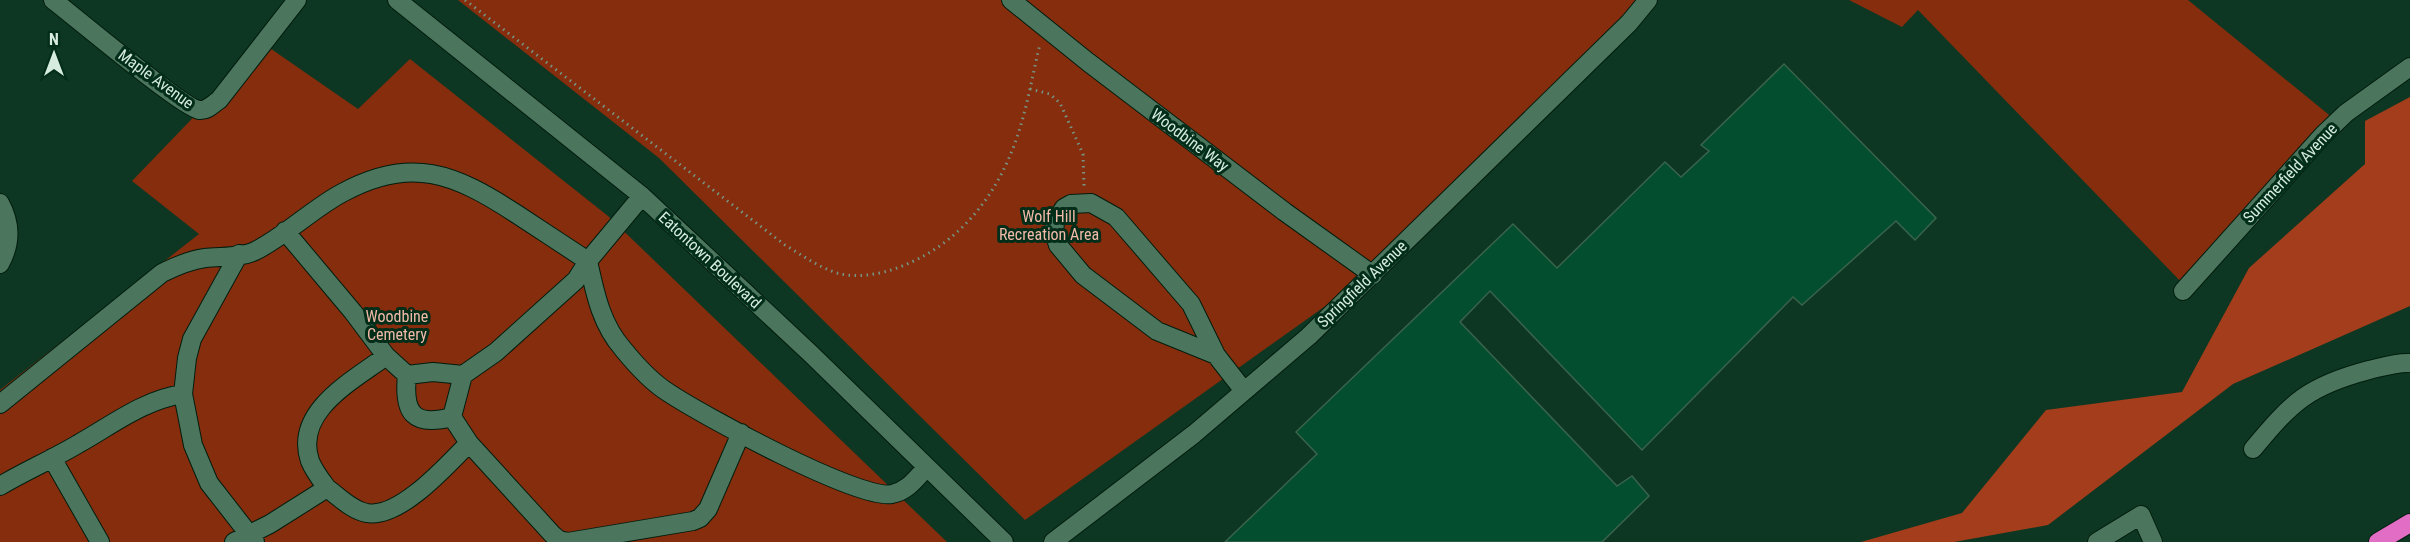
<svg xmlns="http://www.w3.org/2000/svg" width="2410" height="542" viewBox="0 0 2410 542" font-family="'Roboto Condensed',sans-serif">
<rect width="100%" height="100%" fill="#0d3722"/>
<path fill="#852d0d" d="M458,0h1186l-268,270 -351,250 -366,-362z
M1849,0h339l151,123 -153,164 -268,-277 -16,17z
M264,44l94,65 52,-50 198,157 339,326h-947v-152l199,-156 -67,-53z"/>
<path fill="#a43d1b" d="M2410,97v209l-177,78 -185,141 -94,17h-93l101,-29 84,-103 136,-18 67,-124 116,-104v-43z"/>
<path fill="#034e2f" stroke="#3a634c" stroke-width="1.5" d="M1784,64l152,154 -21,22 -19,-19 -94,84 -9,-8 -151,153 -152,-159 -30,31 157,164 15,-10 17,20 -47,46h-377l92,-88 -21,-22 217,-208 44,44 108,-106 16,15 28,-26 -8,-6z"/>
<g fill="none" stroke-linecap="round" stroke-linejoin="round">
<g stroke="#001d0e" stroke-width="20">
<path id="minor" d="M53,0c21,16 130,108 146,110 8,1 14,-6 20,-10l78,-100
M397,0l245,196 169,158 193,188
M1011,0l77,62 197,150 88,63
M0,203c11,20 11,41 0,61
M285,231l68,81 33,44 21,19 26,-3 30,3 33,-23 80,-72 12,-19 54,-65
M239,254l-47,85 -5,19 -4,36 10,51 16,38 46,59
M2183,291l140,-156 23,-22 64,-46
M1216,355l-59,-24 -74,-56 -25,-30 -4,-13 1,-10 9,-14 7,-4 20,-1 25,14 75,87 25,51 28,36
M407,375c-4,38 6,52 45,42l11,-42
M0,404l162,-131c14,-7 28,-13 43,-15 15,-2 36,0 50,-7 29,-14 57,-42 87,-58 69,-38 113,-19 173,20 24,16 49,32 73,48 7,32 13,63 35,88 13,16 28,33 46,44 33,22 191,108 223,101 16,-3 24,-16 35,-27
M452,417l17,26 83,91 7,6 9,2 125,-21 7,-3 8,-9 33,-76
M2253,449c39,-47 55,-63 116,-79 13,-3 28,-8 41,-7
M52,458l48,84
M0,486c25,-15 53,-27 78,-42 34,-19 65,-44 105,-50
M327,488c-6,-8 -13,-17 -17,-27 -17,-50 44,-81 76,-105
M234,542l36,-18 57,-36c12,9 26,23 40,25 33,6 81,-49 102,-70
M1053,542l141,-108 115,-98 320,-313 19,-23
M2097,542l44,-27 12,27"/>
</g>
<g stroke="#001d0e" stroke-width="20">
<path id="highway" d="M2378,542l32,-19"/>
</g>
<path stroke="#769584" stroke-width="3" stroke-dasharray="1.5 4.5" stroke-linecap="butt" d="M465,0l320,245c17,10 33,22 52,28 17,5 38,2 54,-3 56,-18 95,-59 118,-112 16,-36 22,-77 31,-114
M1030,89l20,5 10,9 23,51 1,32"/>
<use href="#minor" stroke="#4c755d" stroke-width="18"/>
<use href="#highway" stroke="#e16dc4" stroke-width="18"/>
</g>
<g text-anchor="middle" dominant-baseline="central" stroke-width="6" stroke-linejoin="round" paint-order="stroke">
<g font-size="16" fill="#d6ecde" stroke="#012d19">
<text transform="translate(156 79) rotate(36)">Maple Avenue</text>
<text transform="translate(1190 140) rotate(37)">Woodbine Way</text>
<text transform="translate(2290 173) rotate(-47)">Summerfield Avenue</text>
<text transform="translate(710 260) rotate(43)">Eatontown Boulevard</text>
<text transform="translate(1362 284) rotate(-44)">Springfield Avenue</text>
</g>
<g font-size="16" fill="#f2baa8" stroke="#012d19">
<text x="1049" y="216">Wolf Hill<tspan x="1049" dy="18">Recreation Area</tspan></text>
<text x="397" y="316">Woodbine<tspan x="397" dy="18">Cemetery</tspan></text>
</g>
</g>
<g transform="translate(54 54)" stroke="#012d19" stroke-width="4.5" paint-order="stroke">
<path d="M0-4.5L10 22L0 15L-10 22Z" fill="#d6ecde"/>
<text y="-9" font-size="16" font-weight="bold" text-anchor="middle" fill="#d6ecde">N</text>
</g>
</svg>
